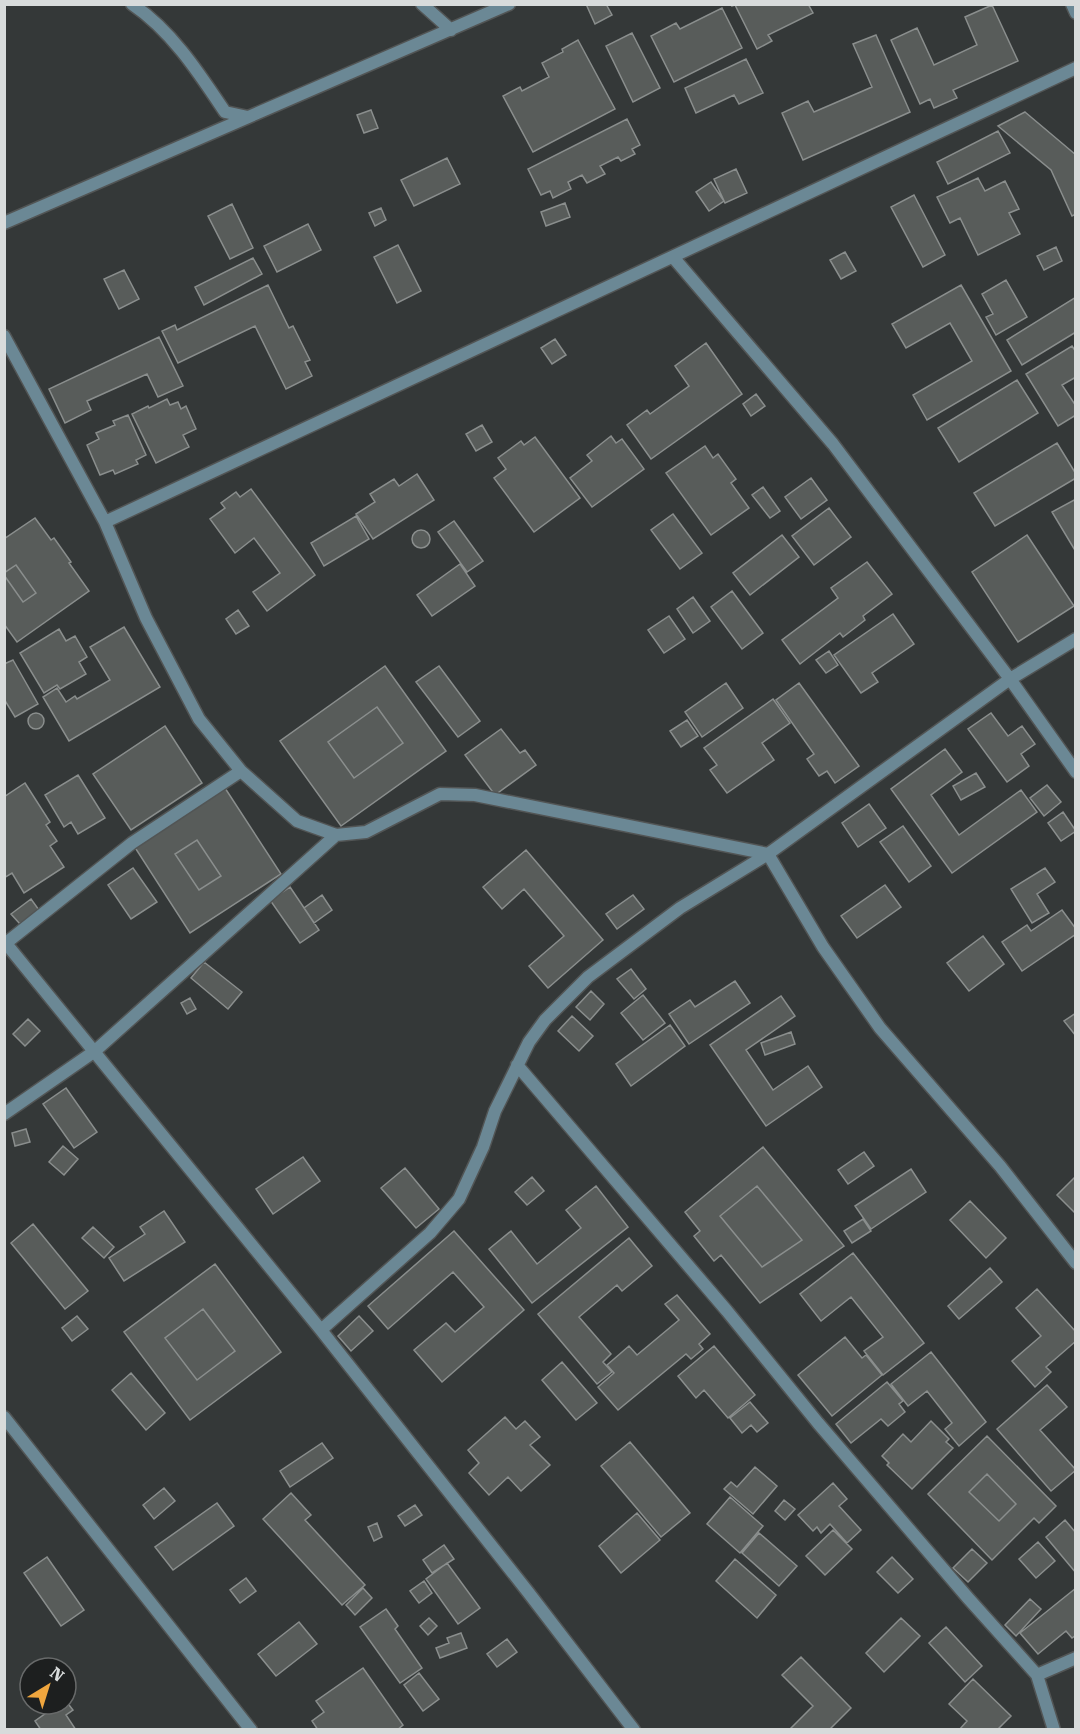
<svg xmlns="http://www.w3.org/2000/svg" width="1080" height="1734" viewBox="0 0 1080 1734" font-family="'Roboto Serif',serif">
<rect width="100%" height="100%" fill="#343838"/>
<path fill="#585c5a" stroke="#8a8e8d" stroke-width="1.5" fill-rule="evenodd" d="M586,4h20l6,11 -17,9z
M732,4h76l5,9 -45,22 4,6 -15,8 -22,-44 -3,1z
M992,5l26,56 -65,29 4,8 -23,10 -4,-9 -10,5 -29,-64 26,-12 17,37 43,-20 -12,-28z
M722,8l20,40 -68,34 -23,-46 25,-13 4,6z
M632,33l28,55 -27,14 -27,-56z
M876,35l34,77 -107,48 -21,-47 26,-12 6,11 58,-25 -19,-43z
M578,40l37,69 -82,43 -30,-56 17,-9 2,4 27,-14 -7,-14 21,-11 -1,-3z
M746,59l17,34 -24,11 -5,-9 -38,18 -11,-25z
M371,110l7,18 -14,5 -7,-18z
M1025,112l51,43v59l-4,2 -21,-46 -53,-44z
M627,119l13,26 -8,4 3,5 -14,7 -3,-4 -18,9 5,8 -18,9 -5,-8 -14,7 3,7 -18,9 -3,-7 -9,4 -13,-26z
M998,131l12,22 -62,31 -11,-22z
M447,158l13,26 -46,22 -13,-26z
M736,169l11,24 -22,10 -11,-24z
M978,178l7,13 20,-10 14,28 -10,4 11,21 -42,21 -18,-37 -10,5 -13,-26z
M711,182l13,19 -15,10 -13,-19z
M914,195l31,60 -22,12 -32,-60z
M565,203l5,14 -24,9 -5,-14z
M232,204l21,44 -23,11 -22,-43z
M381,208l5,12 -11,6 -6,-13z
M308,224l13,26 -44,22 -13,-26z
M398,245l23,46 -24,12 -23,-46z
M1056,247l6,14 -18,9 -7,-14z
M845,252l11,19 -15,8 -11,-19z
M253,258l9,16 -58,31 -9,-18z
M124,270l15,29 -20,10 -15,-30z
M1006,280l21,37 -31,18 -10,-18 7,-3 -11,-20z
M268,285l21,43 4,-2 17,34 -5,2 7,14 -26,13 -31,-63 -77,37 -16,-32 13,-6 2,5z
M961,285l50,86 -84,49 -14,-25 59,-34 -22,-38 -44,25 -14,-24z
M1076,297v35l-54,33 -15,-25z
M159,337l24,49 -25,11 -11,-23 -60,27 4,9 -26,13 -16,-34z
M555,339l11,16 -14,9 -11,-16z
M706,343l36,51 -91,65 -24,-34 20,-15 3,4 39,-28 -14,-20z
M1072,346l4,6v25l-14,8 14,21v9l-18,11 -32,-52z
M1017,380l21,33 -79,49 -21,-34z
M756,394l9,12 -14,10 -8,-12z
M167,399l3,6 8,-3 3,7 5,-3 10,23 -13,6 6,12 -33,16 -24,-49 16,-8 1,2z
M128,415l18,40 -10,5 2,4 -23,10 -2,-4 -13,5 -13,-30 12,-6 -3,-6 19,-8 -2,-4z
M482,425l10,17 -16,9 -10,-17z
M611,436l5,7 6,-4 22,30 -52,38 -22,-29 22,-17 -5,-6z
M535,437l45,61 -46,34 -40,-54 12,-9 -8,-11 23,-17 3,4z
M1057,443l19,31v4l-81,48 -21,-33z
M705,446l8,12 5,-4 18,25 -5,4 18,25 -38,27 -45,-62z
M417,474l17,26 -61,39 -17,-25 19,-12 -5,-8 24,-15 5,7z
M811,478l16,22 -26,19 -16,-22z
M763,487l17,24 -10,7 -18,-23z
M251,489l64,86 -48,36 -14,-19 27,-19 -26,-35 -19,15 -25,-34 15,-11 -4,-5 15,-11 4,5z
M1076,499v53l-24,-40z
M829,508l22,29 -37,28 -22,-29z
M673,514l29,39 -22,16 -29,-39z
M356,516l13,23 -45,27 -13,-23z
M35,518l16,22 3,-2 17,24 -2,1 20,28 -72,51 -13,-18v-49l19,27 13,-9 -20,-28 -12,8v-34z
M454,521l29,40 -16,11 -29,-40z
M412 539a9 9 0 1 1 18 0a9 9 0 1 1-18 0Z
M782,535l17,22 -49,38 -17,-22z
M1027,535l47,71 -56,36 -46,-70z
M867,562l25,32 -29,22 2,4 -22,17 -3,-4 -40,31 -18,-24 56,-42 -7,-10z
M460,564l15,22 -43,30 -15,-21z
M16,565l20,28 -13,9 -19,-27v-2z
M732,591l31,42 -21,16 -31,-42z
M693,597l17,24 -17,12 -16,-24z
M238,610l11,16 -13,8 -10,-15z
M893,614l21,30 -42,29 6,9 -17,11 -27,-38z
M669,616l16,23 -21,14 -16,-23z
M124,627l36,60 -91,54 -26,-44 14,-9 9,14 9,-6 2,3 33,-19 -20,-33z
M59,629l7,12 9,-5 12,21 -8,5 7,12 -26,15 -3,-4 -13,8 -24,-40z
M829,651l9,14 -12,8 -10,-13z
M13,660l25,44 -23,13 -11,-18v-35z
M385,666l61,85 -105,75 -61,-85zM377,707l26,36 -49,35 -26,-36z
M439,666l41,55 -22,16 -42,-55z
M726,683l17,25 -41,29 -17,-25z
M799,683l60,83 -24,17 -8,-12 -8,5 -12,-17 7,-5 -38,-54z
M773,699l17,24 -28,20 12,17 -47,33 -17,-23 7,-5 -13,-17z
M377,707l26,36 -49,35 -26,-36z
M28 721a8 8 0 1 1 16 0a8 8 0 1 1-16 0Z
M991,713l17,23 14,-10 13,18 -14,10 8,12 -22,16 -39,-53z
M687,720l11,16 -17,11 -11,-16z
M165,726l37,57 -71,47 -38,-56z
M501,729l19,24 5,-3 11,15 -41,30 -30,-40z
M945,749l17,23 -31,23 28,40 62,-45 16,22 -85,61 -61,-84z
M976,773l9,14 -24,13 -8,-14z
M78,775l27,43 -27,16 -7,-12 -7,5 -19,-32z
M25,783l25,39 -4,3 11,16 -7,5 14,21 -40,26 -12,-20 -8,5v-81z
M1047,785l14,17 -17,14 -14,-18z
M225,788l56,86 -91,59 -56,-87zM197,840l24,36 -22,14 -24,-36z
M869,804l17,24 -28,19 -16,-24z
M1063,812l13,19 -15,10 -13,-18z
M903,826l28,40 -22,16 -29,-40z
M197,840l24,36 -22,14 -24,-36z
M526,850l77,90 -55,48 -19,-22 35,-30 -40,-47 -22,20 -19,-22z
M133,868l24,34 -26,17 -23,-34z
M1045,868l10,14 -18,12 12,19 -17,10 -21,-34z
M885,885l16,22 -44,31 -16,-22z
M290,887l29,43 -19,13 -30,-43z
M322,895l10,15 -18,13 -10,-15z
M633,895l11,14 -27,20 -11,-15z
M31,899l8,11 -19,14 -9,-10z
M1062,910l14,19v5l-54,37 -20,-29 25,-17 4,6z
M983,936l21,28 -35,27 -22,-28z
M204,962l38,30 -14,17 -37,-31z
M631,969l15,20 -12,10 -17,-20z
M735,981l15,22 -61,41 -20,-30 21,-14 5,7z
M591,991l13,13 -14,16 -14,-13z
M643,995l22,28 -22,17 -22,-27z
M781,996l14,20 -49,34 27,40 35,-24 14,21 -56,39 -56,-81z
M190,998l6,11 -9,5 -6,-11z
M1076,1013v23l-12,-15z
M572,1016l21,20 -14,15 -21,-20z
M28,1019l12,12 -15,15 -12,-12z
M670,1025l15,21 -54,40 -15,-22z
M791,1032l4,12 -30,11 -4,-12z
M66,1088l31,44 -23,16 -31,-44z
M26,1129l4,13 -15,4 -3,-13z
M63,1146l15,13 -14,16 -15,-13z
M763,1147l81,99 -84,57 -39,-48 -7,6 -20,-25 6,-5 -15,-19zM757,1186l45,54 -40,27 -42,-51z
M864,1152l10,14 -26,18 -10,-14z
M303,1157l17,24 -47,33 -17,-25z
M405,1168l34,41 -23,19 -35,-40z
M911,1169l15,23 -55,37 -16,-23z
M1076,1176v38l-19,-19z
M532,1177l12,14 -17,14 -12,-13z
M596,1186l32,41 -96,76 -43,-54 22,-18 26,33 44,-36 -15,-18z
M757,1186l45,54 -40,27 -42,-51z
M970,1201l36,37 -20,20 -36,-38z
M164,1211l21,31 -61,39 -15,-23 36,-24 -5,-7z
M863,1219l8,12 -19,12 -8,-12z
M33,1224l55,67 -23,18 -54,-66z
M93,1227l21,20 -10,11 -22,-20z
M454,1231l70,79 -82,72 -28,-32 32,-27 9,9 29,-25 -31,-35 -65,57 -20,-23z
M629,1238l23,28 -30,25 -5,-6 -38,32 32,37 -8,8 9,10 -15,12 -59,-70z
M853,1253l71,90 -41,32 -19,-24 19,-14 -32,-40 -30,24 -21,-27z
M215,1264l66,88 -91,68 -66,-88zM203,1309l32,42 -38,29 -32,-42z
M990,1268l12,14 -43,37 -11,-13z
M1037,1289l39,43v9l-30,26 5,5 -16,15 -23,-26 29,-25 -25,-28z
M677,1295l33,39 -11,10 4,5 -12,10 -5,-5 -68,56 -20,-23 16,-14 -7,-8 22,-19 8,9 42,-35 -14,-16z
M203,1309l32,42 -38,29 -32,-42z
M77,1316l11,13 -16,12 -10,-13z
M359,1316l14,15 -22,20 -13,-15z
M845,1337l17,21 4,-3 16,20 -50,41 -34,-41z
M714,1346l41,49 -27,23 -24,-28 -8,8 -18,-22z
M931,1352l55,70 -27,24 -14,-17 7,-6 -25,-32 -19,15 -17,-22z
M562,1362l35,41 -21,17 -34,-40z
M131,1373l34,40 -19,17 -34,-40z
M887,1382l16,19 -4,3 6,8 -17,14 -7,-7 -30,24 -15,-19z
M1047,1385l20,22 -27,23 36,40 -25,21 -54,-62z
M750,1402l18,21 -11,9 -6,-7 -9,8 -12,-15z
M505,1417l11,12 9,-8 15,16 -10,8 20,20 -29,26 -13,-14 -19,18 -20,-22 10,-10 -11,-13z
M931,1421l18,18 -3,3 7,6 -41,41 -25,-24 2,-2 -7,-7 21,-22 8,8z
M987,1436l69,70 -17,17 -5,-5 -42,42 -64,-66zM987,1474l29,30 -17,17 -30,-29z
M630,1442l60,71 -29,24 -60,-71z
M322,1443l11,15 -43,29 -10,-16z
M755,1467l22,19 -24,28 -29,-25 7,-7 6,5z
M987,1474l29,30 -17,17 -30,-29z
M833,1483l14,16 -8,7 22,24 -14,13 -17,-19 -9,9 -4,-6 -4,4 -15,-16z
M164,1488l11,13 -21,18 -11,-14z
M291,1493l20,22 -6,5 60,65 -23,20 -79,-86z
M730,1497l33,29 -23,27 -33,-29z
M784,1500l11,9 -10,11 -10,-9z
M217,1503l17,23 -61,44 -18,-23z
M415,1505l7,10 -17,11 -7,-10z
M637,1513l23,27 -39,33 -22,-27z
M1065,1520l11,13v40l-30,-36z
M377,1523l5,14 -8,4 -6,-14z
M833,1530l19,19 -27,26 -19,-19z
M759,1533l38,33 -18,20 -37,-33z
M1038,1542l17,19 -19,17 -17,-19z
M444,1545l10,14 -22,14 -9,-13z
M972,1549l15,14 -19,19 -15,-14z
M47,1557l37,53 -23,16 -37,-53z
M892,1557l21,22 -15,14 -21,-21z
M735,1559l41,36 -19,23 -41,-37z
M447,1563l33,45 -22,16 -32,-45z
M246,1578l10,13 -16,12 -10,-13z
M424,1581l8,12 -13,10 -9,-12z
M363,1588l9,10 -17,17 -9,-10z
M1076,1588v47l-4,3 -6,-7 -28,23 -18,-21z
M1030,1599l11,10 -25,27 -11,-11z
M386,1609l12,17 -3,3 27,39 -22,15 -40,-56z
M429,1618l8,8 -9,9 -8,-9z
M901,1618l19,18 -36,36 -18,-19z
M299,1622l18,22 -41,32 -18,-22z
M946,1627l36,39 -17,16 -36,-39z
M461,1633l6,15 -27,10 -4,-10 13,-5 -2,-5z
M507,1639l10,13 -20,15 -10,-13z
M801,1657l50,51 -22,22h-40l24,-24 -31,-31z
M363,1668l40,57 -6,5h-79l-6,-9 12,-9 -8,-11z
M419,1673l20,26 -16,12 -19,-26z
M973,1679l38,37 -14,14h-38l8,-9 -18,-17z
M66,1701l7,9 -7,5 10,15h-35l-6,-9 24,-17h7z"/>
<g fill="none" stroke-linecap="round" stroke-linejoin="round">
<g stroke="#525555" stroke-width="15">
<path id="street" d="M132,4c40,27 67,69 93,108l23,5
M422,4l29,26
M1072,4l4,9
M4,223l505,-219
M673,257l160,187 177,235 66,93
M4,336l101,186 41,96 53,101 42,52 56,50 39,14 30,-3 74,-38 35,1 293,59 55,93 57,81 120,138 76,97
M105,522l971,-454
M4,941l317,389 207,262 106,138
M6,943l126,-100 109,-72
M517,1065l210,246 91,112 150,175 69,77 17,55
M4,1114l91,-63 241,-216
M321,1330l109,-97 29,-34 24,-52 12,-36 34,-69 16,-22 43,-43 92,-69 88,-54 242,-175 66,-40
M4,1417l247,313
M1037,1675l39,-17"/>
</g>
<use href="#street" stroke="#6b8895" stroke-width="12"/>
</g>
<rect width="1080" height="1734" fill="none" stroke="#d8dbdb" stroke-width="12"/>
<g transform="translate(48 1686) rotate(38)"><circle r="28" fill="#1d1f1f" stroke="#686a6a" stroke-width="1.5"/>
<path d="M0-4.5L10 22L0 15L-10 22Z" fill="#f0a63e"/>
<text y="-9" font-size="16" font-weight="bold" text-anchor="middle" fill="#d8dbdb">N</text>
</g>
</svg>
